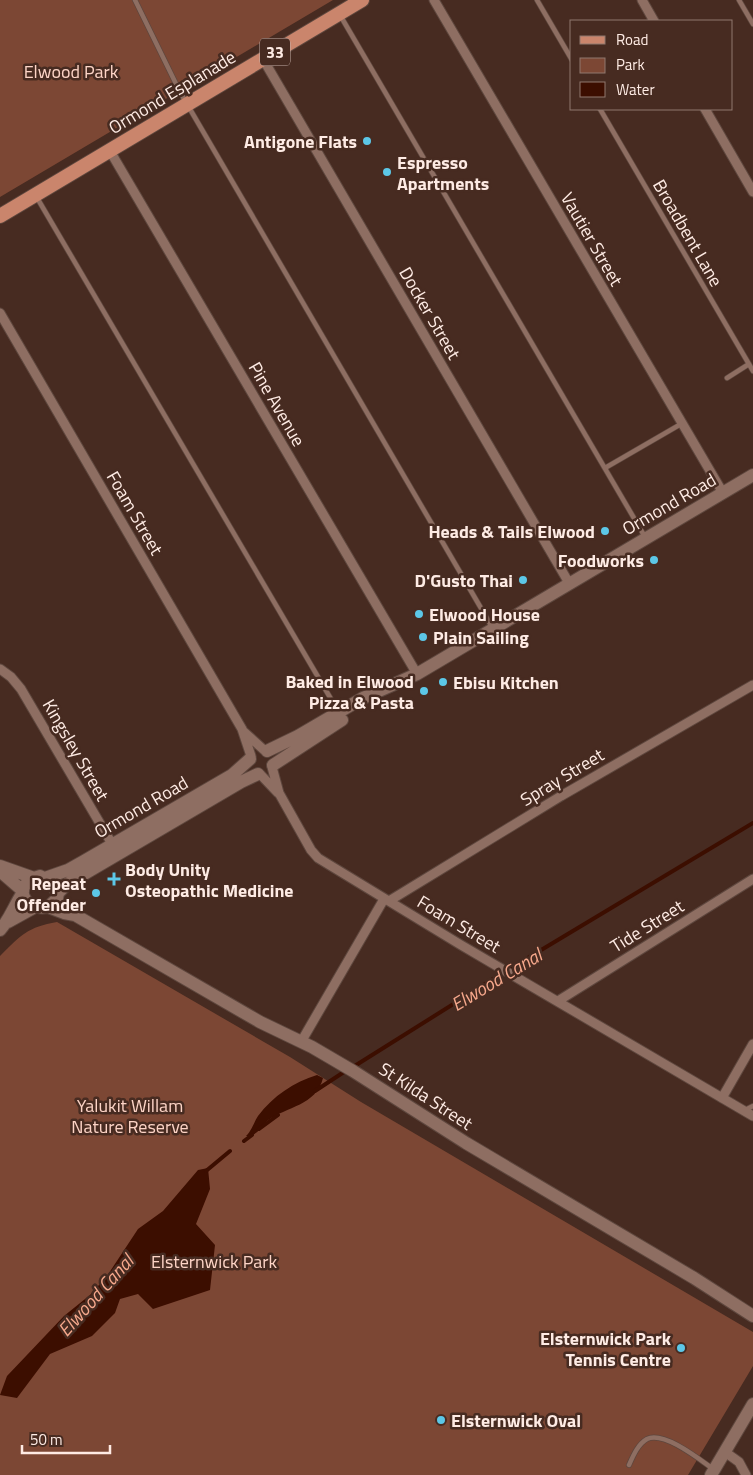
<svg xmlns="http://www.w3.org/2000/svg" width="753" height="1475" viewBox="0 0 753 1475" font-family="'Titillium Web',sans-serif">
<rect width="100%" height="100%" fill="#472b21"/>
<path fill="#7c4734" d="M0,0h333l-333,197z
M57,922l233,135 71,45 392,230v34l-65,109h-688v-519c21,-21 28,-29 57,-34z"/>
<path fill="#3c0e00" d="M317,1075l6,3c-7,28 -36,28 -56,43 -7,6 -10,16 -21,15 6,-6 8,-14 12,-20 15,-20 36,-34 59,-41z
M208,1168l2,21 -14,35 19,21 -5,45 -57,19 -15,-15 -18,5 -5,14 -23,23 -42,18 -33,44 -17,-3 7,-19 57,-60 26,-21 17,-19 31,-47 25,-18 35,-41z"/>
<g fill="none" stroke-linecap="round" stroke-linejoin="round">
<path stroke="#3c0e00" stroke-width="4" d="M353,1067l153,-96 247,-148
M315,1091l32,-21
M259,1129l19,-14
M244,1141l8,-6
M206,1171l24,-20"/>
<g stroke="#5e473e" stroke-width="6">
<path id="lane" d="M135,0l45,92 312,535
M537,0l35,60
M739,0l14,24
M340,15l305,522
M600,109l153,262
M36,196l302,515
M727,378l22,-14
M605,468l76,-44
M745,1110l8,-4
M629,1465c4,-9 9,-21 18,-26 17,-8 52,20 66,30"/>
</g>
<g stroke="#5e473e" stroke-width="11">
<path id="street" d="M434,0l289,493
M642,0l12,21
M263,59l306,524
M705,109l48,83
M110,151l307,523
M0,313l242,416 9,27
M0,669l11,8 10,12 94,160
M243,731l21,19
M272,767l7,26 32,57 7,8 143,87 292,171
M260,774l18,19
M389,901l172,-105 192,-111
M558,1001l195,-122
M301,1042l83,-143
M722,1098l31,-54
M725,1452l14,10 7,13"/>
</g>
<g stroke="#5e473e" stroke-width="14">
<path id="secondary" d="M267,751l31,-15 65,-38 54,-24 336,-199
M273,765l69,-45
M0,866l34,12
M0,871l23,20
M40,876l9,5 9,12 -1,6 -9,8c-27,4 -36,-24 -8,-31z
M45,878l23,-8 16,-9 148,-86 18,-16
M58,893l9,-9 174,-102 17,-8
M48,907l16,6 11,2 185,107 52,25 41,24 113,72 228,135 59,38
M8,922l27,-15
M0,930c10,-11 14,-24 22,-36
M711,1475l42,-71"/>
</g>
<g stroke="#5e473e" stroke-width="16">
<path id="primary" d="M0,216l362,-216"/>
</g>
<use href="#lane" stroke="#8e6e62" stroke-width="4.5"/>
<use href="#street" stroke="#8e6e62" stroke-width="9"/>
<use href="#secondary" stroke="#8e6e62" stroke-width="12"/>
<use href="#primary" stroke="#ca856c" stroke-width="14"/>
</g>
<g fill="#5cc7e7" stroke="#472b21" stroke-width="2">
<circle cx="367" cy="141" r="5"/>
<circle cx="387" cy="172" r="5"/>
<circle cx="605" cy="531" r="5"/>
<circle cx="654" cy="560" r="5"/>
<circle cx="523" cy="580" r="5"/>
<circle cx="419" cy="614" r="5"/>
<circle cx="423" cy="637" r="5"/>
<circle cx="443" cy="682" r="5"/>
<circle cx="424" cy="691" r="5"/>
<path d="M111.5 871.5h5v5h5v5h-5v5h-5v-5h-5v-5h5z"/>
<circle cx="96" cy="893" r="5"/>
<circle cx="681" cy="1348" r="5"/>
<circle cx="441" cy="1420" r="5"/>
</g>
<g text-anchor="middle" dominant-baseline="central" stroke-width="5" stroke-linejoin="round" paint-order="stroke">
<rect fill="#472b21" stroke="#c7b1aa" stroke-width="1" x="260" y="38.5" width="30" height="27" rx="4"/>
<g font-size="16" font-weight="bold" fill="#feebe4">
<text x="275" y="52">33</text>
</g>
<g font-size="18" fill="#fdd4c6" stroke="#472b21">
<text x="71" y="71">Elwood Park</text>
<text x="130" y="1105">Yalukit Willam<tspan x="130" dy="21">Nature Reserve</tspan></text>
<text x="214" y="1261">Elsternwick Park</text>
</g>
<g font-size="18" fill="#feebe4" stroke="#472b21">
<text transform="translate(172 92) rotate(-31)">Ormond Esplanade</text>
<text transform="translate(688 233) rotate(60)">Broadbent Lane</text>
<text transform="translate(592 239) rotate(60)">Vautier Street</text>
<text transform="translate(430 313) rotate(60)">Docker Street</text>
<text transform="translate(277 404) rotate(60)">Pine Avenue</text>
<text transform="translate(669 504) rotate(-30)">Ormond Road</text>
<text transform="translate(135 513) rotate(60)">Foam Street</text>
<text transform="translate(76 750) rotate(60)">Kingsley Street</text>
<text transform="translate(562 777) rotate(-31)">Spray Street</text>
<text transform="translate(141 807) rotate(-30)">Ormond Road</text>
<text transform="translate(459 924) rotate(31)">Foam Street</text>
<text transform="translate(647 926) rotate(-32)">Tide Street</text>
<text transform="translate(426 1096) rotate(33)">St Kilda Street</text>
</g>
<g font-size="18" font-weight="bold" fill="#feebe4" stroke="#472b21" text-anchor="end">
<text x="357" y="141">Antigone Flats</text>
<text x="397" y="162" text-anchor="start">Espresso<tspan x="397" dy="21">Apartments</tspan></text>
<text x="595" y="531">Heads &amp; Tails Elwood</text>
<text x="644" y="560">Foodworks</text>
<text x="513" y="580">D'Gusto Thai</text>
<text x="429" y="614" text-anchor="start">Elwood House</text>
<text x="433" y="637" text-anchor="start">Plain Sailing</text>
<text x="414" y="681">Baked in Elwood<tspan x="414" dy="21">Pizza &amp; Pasta</tspan></text>
<text x="453" y="682" text-anchor="start">Ebisu Kitchen</text>
<text x="125" y="869" text-anchor="start">Body Unity<tspan x="125" dy="21">Osteopathic Medicine</tspan></text>
<text x="86" y="883">Repeat<tspan x="86" dy="21">Offender</tspan></text>
<text x="671" y="1338">Elsternwick Park<tspan x="671" dy="21">Tennis Centre</tspan></text>
<text x="451" y="1420" text-anchor="start">Elsternwick Oval</text>
</g>
<g font-size="19" font-style="italic" fill="#f6a88c" stroke="#472b21">
<text transform="translate(496 979) rotate(-31)">Elwood Canal</text>
<text transform="translate(95 1295) rotate(-48)">Elwood Canal</text>
</g>
</g>
<rect x="570" y="20" width="162" height="90" fill="#472b21" stroke="#90786f"/>
<rect x="580" y="36" width="25" height="8" fill="#ca856c" stroke="#90786f"/>
<text x="616" y="45" font-size="15" fill="#feebe4">Road</text>
<rect x="580" y="58" width="25" height="15" fill="#7c4734" stroke="#90786f"/>
<text x="616" y="70" font-size="15" fill="#feebe4">Park</text>
<rect x="580" y="82" width="25" height="15" fill="#3c0e00" stroke="#90786f"/>
<text x="616" y="95" font-size="15" fill="#feebe4">Water</text>
<path d="M22 1445v8h88v-8" fill="none" stroke="#feebe4" stroke-width="2.5"/>
<text x="30" y="1445" font-size="15" fill="#feebe4" stroke="#472b21" stroke-width="4" paint-order="stroke">50 m</text>
</svg>
